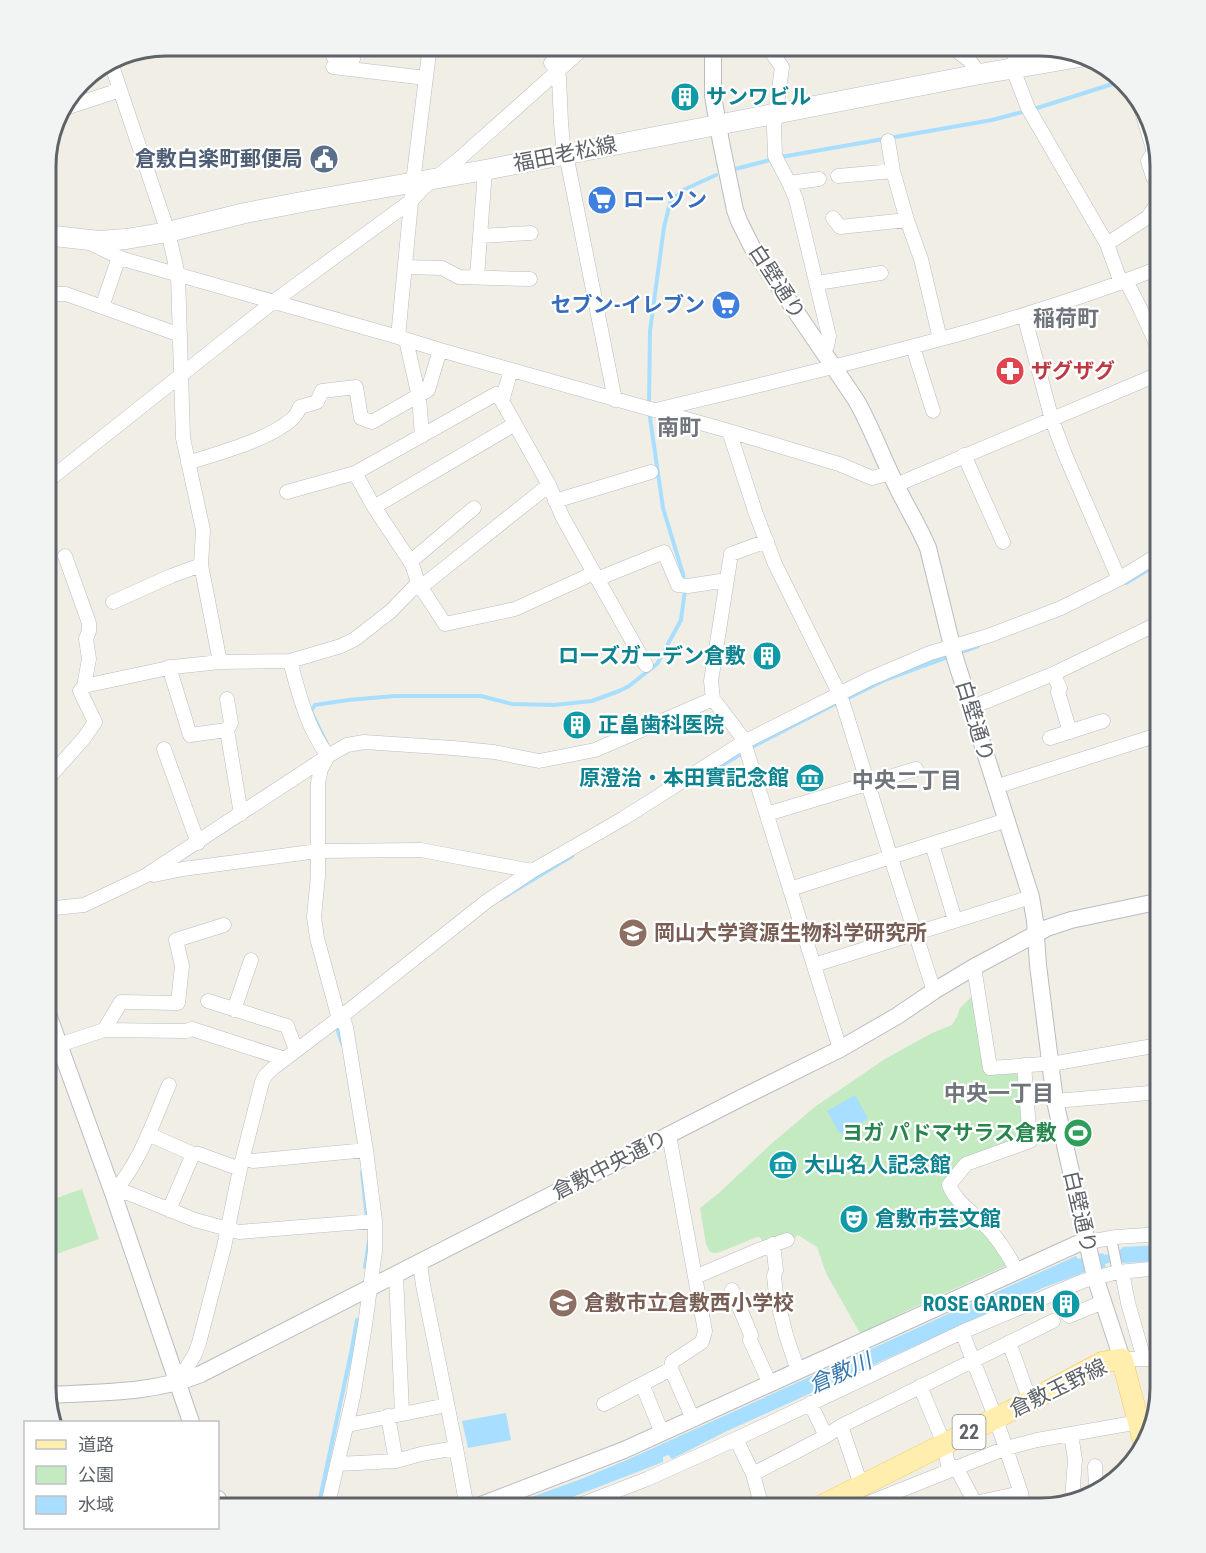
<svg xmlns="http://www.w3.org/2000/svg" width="1206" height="1553" viewBox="0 0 1206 1553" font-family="'Roboto Condensed','Noto Sans JP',sans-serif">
<rect width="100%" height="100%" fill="#f1eee6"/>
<path fill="#c4eac2" d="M975,993l11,71 35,4 6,71 -64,23 -17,22 57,68 6,12 -103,47 -45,24 -35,-62 -9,-26 -19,-12 -9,8h-26l-3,-6h-3l-37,15 -5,1 -5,-1 -4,-8 -6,-36 19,-15 52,-49 45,-38 69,-47 47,-26 20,-8 5,-8 3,-9z
M82,1189l17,50 -54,19v-56z"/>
<path fill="#a8deff" d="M855,1095l13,23 -10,8 -5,-4 -5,2 -2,2v5l-6,3 -13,-23z
M1161,1245v15h-3v3h-3v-2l-31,2c-6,-3 -12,-1 -19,1l1,3 -25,6 -1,1 -35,13 -318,144 -55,28 -4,-4 -5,2v5l-119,46h-42l79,-29 48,-20 447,-203 2,3 25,-6 1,2c7,-1 14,-2 19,-8z
M506,1413l5,27 -43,8 -6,-27z"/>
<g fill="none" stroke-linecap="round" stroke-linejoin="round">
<path stroke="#a8deff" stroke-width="4" d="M781,157l211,-37 42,-11 88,-28
M735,169l39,-10
M649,404l1,-73 14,-104 6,-24 11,-12 35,-16
M1126,583l35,-21
M964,651l14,-5
M846,699l41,-20 58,-21
M327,744l-16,-33 4,-6 33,-5 47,-4h86l31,8 42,1 38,-4 27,-10 10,-5 28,-22 24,-44 4,-30 -2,-16 -20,-66 -14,-97
M750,748l89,-46
M686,787l58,-35
M501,899l71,-43
M336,1025l6,18
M362,1172l5,47
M365,1267l4,-26
M318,1508l33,-155 6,-33"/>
<g stroke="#b9bcc1" stroke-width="12">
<path id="pedestrian" d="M1111,1238l7,34"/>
</g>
<g stroke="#b9bcc1" stroke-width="15">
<path id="minor" d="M330,45l3,11 20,3
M766,45l16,22 -8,60 1,29 14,27 7,16 33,137 -2,10 -5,5
M949,45l20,15 11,14
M1018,45l-5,24 15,39 79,136 14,39
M110,60l58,172 10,43 5,163 20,92 -2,35 19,97
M333,67l93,11
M1137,95l17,57 -6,9 5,16 8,8
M59,110l61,-20
M888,141l5,30 14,49 14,39 19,80
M566,154l49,246
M564,155l-3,-32 -2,-46 -3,-8 -5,-6 21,-18
M838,176l55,-5
M789,183l30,-4
M833,218l7,9 67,-7
M480,236l51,-3
M88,242l35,17 275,78 42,13 289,81 110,33 33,14 11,-3 7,-3
M1107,244l41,-27 13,-19
M405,267l37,1 17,9 71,2
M477,277l8,-107
M1126,281l13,25 22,48
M817,283l64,-10
M45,297l11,-3h10l114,41
M102,307l17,-50
M1024,315l28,105 14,37 53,122
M398,337l15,-155 17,-137
M406,340l13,57 3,39
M913,347l20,64
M511,370l-9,31 47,84 14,33 83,147
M656,410c105,-25 210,-50 314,-79 65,-19 129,-39 191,-64
M729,431l27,83 19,50 66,133 50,161 43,133
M964,455l39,87
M188,463c30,-10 81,-23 104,-44 4,-3 6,-8 8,-12l17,-5 5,-11 34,-4 5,31 11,4 56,-32 12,-40
M355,473l19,34 38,57 6,19 27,41 70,-15 79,-36
M45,483l228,-181 138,-101 12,-13 36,-29 128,-114
M896,485l265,-112
M287,492l68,-19 141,-79 6,7
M555,501l96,-29
M374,507l141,-83
M65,556l24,67v8l-3,8 3,20 -5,27
M410,562l64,-54
M597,579l67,-27 14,33 10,1 39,-6
M421,587l128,-102
M113,602l58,-26 30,-11
M290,661c9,33 17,67 38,95
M169,667l21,68 37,-5
M1053,674l7,14 -2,4 12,40
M227,699l4,24 -4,7 14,84
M713,699l-2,-18 20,-127 36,-13
M970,708l83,-34 108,-52
M1050,738l53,-17
M164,749l34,94
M327,758l-6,11 -3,14v93l-4,41 3,21 22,81
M45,782l39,-44 11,-16 -15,-31 4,-5 89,-19 47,-5 70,-1 51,-15 14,-7 36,-28 27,-28
M995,787l166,-53
M767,814l149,-45
M932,844l23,76
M154,875l29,-6 135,-18 103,-1 111,21
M790,889l217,-69
M45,909l39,-4 61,-29 183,-120 19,-11 17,-3 89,6 41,4 45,9 56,-11 118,-51 29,38 2,5 96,307
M814,965l217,-68
M974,967l16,101 67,-5 96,-17h8
M208,1001l79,25 9,24
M234,1010l17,-50
M342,1016l145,-115 45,-30 92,-53 120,-76 125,-63 61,-26 58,-17 73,-28 58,-29 42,-26
M104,1030l82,1 6,-2 93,30
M59,1045l45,-15 17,-28 57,1 4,-37 -6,-26 48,-15
M1055,1101l106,-9
M148,1134l45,20h6l41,15
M669,1135l36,196 -3,11 -30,20 -1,7 22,50
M243,1159l10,2 113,-11
M113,1193h15l67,27 44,12 136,-11
M113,1193c27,-30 40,-71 56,-108
M169,1210l24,-56
M1088,1242l28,-5 45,-3
M773,1244l3,26 -2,6 2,19 10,40 12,36
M1017,1271c-9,-17 -19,-33 -33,-47 -13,-13 -28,-22 -35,-39l17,-21 64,-23 -6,-76
M1122,1272l6,31 16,56
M396,1275l6,138
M695,1277l66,-28 26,-9
M732,1290l19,45 -1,5 20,44
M1069,1316l34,-14
M962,1332l34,87 25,74 3,15
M1009,1342l21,59
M1122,1359h39
M177,1383l18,-29 4,-11 25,-96 16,-78 22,-87 3,-6 8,-8 69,-52 4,11 20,123 9,71v30l-10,74 -12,72 -26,111
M642,1384l20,49
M920,1386l24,58 5,26
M810,1403l16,33
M604,1404l67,-35
M388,1416l8,45
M348,1425l99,-20
M841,1426l20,59
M1071,1434l4,26 -3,39
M736,1439l17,35 9,34
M456,1448l11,60
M337,1464l59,-3 25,-7 35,-6 -33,-163 -3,-22
M1095,1466l1,25
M956,1467l19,36 46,-10
M753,1474l73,-38 15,-10 212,-105
M572,1508l75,-29 89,-40 226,-107 121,-51 35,-9 43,-4
M856,1508l150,-60 31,-8 102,-18"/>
</g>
<g stroke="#b9bcc1" stroke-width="18">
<path id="tertiary" d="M713,45v51l8,46 14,68 4,11 13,26 104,153c16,28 26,57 40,85 10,21 23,41 32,63l27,110 76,239 4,24 3,44 17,136 40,176 27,82
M45,1006l68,187 78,229
M47,1395c51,-3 105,-1 154,-21l540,-276 99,-49 57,-33 37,-25 40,-24 73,-39 24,-8 90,-19
M218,1499l2,9
M473,1508l151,-58 453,-206 11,-2"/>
</g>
<g stroke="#b8bcc1" stroke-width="21">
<path id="secondary" d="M45,235l54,6 27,-2 42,-7 77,-19 62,-12 178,-31 495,-96 105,-18"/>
</g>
<g stroke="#fac456" stroke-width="22">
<path id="primary" d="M817,1508l213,-107 73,-39 19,-3 23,88"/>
</g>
<use href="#pedestrian" stroke="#fff" stroke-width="10"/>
<use href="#minor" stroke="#fff" stroke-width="14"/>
<use href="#tertiary" stroke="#fff" stroke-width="16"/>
<use href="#secondary" stroke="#fff" stroke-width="20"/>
<use href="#primary" stroke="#ffeead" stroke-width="21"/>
</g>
<defs>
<g id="building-disc" transform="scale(1.5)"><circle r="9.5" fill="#0f9aa8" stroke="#fff"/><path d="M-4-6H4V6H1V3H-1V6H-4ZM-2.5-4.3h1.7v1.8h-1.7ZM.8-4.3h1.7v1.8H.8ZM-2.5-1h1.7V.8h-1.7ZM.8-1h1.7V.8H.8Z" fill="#fff"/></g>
<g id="civic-disc" transform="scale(1.5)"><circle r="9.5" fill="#5c6f8a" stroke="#fff"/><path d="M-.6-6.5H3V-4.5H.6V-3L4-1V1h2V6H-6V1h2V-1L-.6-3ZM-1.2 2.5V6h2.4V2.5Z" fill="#fff"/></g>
<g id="supermarket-disc" transform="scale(1.5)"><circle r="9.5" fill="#3f7fe0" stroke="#fff"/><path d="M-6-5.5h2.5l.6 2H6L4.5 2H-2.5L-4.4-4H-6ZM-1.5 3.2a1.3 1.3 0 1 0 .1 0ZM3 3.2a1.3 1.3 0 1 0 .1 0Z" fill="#fff"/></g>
<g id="pharmacy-disc" transform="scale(1.5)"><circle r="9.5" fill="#e0444e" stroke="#fff"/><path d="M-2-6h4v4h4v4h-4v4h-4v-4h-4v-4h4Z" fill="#fff"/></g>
<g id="museum-disc" transform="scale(1.5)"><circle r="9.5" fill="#0f9aa8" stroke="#fff"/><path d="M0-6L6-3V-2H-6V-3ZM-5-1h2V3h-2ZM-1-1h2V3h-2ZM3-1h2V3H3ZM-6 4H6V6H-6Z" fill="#fff"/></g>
<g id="university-disc" transform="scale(1.5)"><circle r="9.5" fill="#8d6e63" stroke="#fff"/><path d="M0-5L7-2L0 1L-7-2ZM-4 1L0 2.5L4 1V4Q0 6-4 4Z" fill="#fff"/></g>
<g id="stadium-disc" transform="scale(1.5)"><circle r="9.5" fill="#2e9e5b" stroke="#fff"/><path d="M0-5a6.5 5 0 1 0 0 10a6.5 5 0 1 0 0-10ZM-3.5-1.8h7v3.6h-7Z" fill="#fff"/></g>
<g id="theatre-disc" transform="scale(1.5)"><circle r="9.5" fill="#0f9aa8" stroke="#fff"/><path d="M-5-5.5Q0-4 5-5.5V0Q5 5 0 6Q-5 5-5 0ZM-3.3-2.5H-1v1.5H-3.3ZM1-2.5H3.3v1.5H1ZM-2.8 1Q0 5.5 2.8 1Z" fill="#fff"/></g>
<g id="school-disc" transform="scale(1.5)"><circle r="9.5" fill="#8d6e63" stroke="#fff"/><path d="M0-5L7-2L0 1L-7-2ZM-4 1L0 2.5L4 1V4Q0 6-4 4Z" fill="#fff"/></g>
</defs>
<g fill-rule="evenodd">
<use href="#building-disc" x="685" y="97"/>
<use href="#civic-disc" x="324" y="159"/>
<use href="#supermarket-disc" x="602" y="200"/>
<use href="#supermarket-disc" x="726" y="305"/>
<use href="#pharmacy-disc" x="1010" y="371"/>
<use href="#building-disc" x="767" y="656"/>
<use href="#building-disc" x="577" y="725"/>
<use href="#museum-disc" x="810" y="778"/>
<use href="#university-disc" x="633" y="933"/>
<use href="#stadium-disc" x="1078" y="1133"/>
<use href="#museum-disc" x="783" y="1165"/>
<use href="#theatre-disc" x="854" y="1219"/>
<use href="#school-disc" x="563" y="1303"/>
<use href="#building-disc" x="1066" y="1304"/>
</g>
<g text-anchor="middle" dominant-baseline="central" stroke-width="4.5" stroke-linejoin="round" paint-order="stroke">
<rect fill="#fff" stroke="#8e9295" stroke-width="1.5" x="952.5" y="1415" width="33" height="34" rx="4.5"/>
<g font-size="20" font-weight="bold" fill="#5e6368">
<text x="969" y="1432">22</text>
</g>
<g font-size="21" font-weight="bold" fill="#0d838f" stroke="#fff" text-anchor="start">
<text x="706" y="97">サンワビル</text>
<text x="746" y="656" text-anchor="end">ローズガーデン倉敷</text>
<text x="598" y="725">正畠歯科医院</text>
<text x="789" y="778" text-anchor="end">原澄治・本田實記念館</text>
<text x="804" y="1165">大山名人記念館</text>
<text x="875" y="1219">倉敷市芸文館</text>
<text x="1045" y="1304" text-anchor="end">ROSE GARDEN</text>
</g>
<g font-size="21" fill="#5e6368" stroke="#fff">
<text transform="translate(565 154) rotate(-11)">福田老松線</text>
<text transform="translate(777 282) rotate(57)">白壁通り</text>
<text transform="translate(975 721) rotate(73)">白壁通り</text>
<text transform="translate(610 1165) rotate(-27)">倉敷中央通り</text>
<text transform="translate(1080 1212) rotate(77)">白壁通り</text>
<text transform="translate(1058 1388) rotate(-26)">倉敷玉野線</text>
</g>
<g font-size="21" font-weight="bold" fill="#4e5e75" stroke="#fff" text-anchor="end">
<text x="303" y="159">倉敷白楽町郵便局</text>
</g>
<g font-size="21" font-weight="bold" fill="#366cbe" stroke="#fff" text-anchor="start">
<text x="623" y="200">ローソン</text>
<text x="705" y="305" text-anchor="end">セブン-イレブン</text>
</g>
<g font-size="21" font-weight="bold" fill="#be3a42" stroke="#fff" text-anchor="start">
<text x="1031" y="371">ザグザグ</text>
</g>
<g font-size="21" font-weight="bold" fill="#785e54" stroke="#fff" text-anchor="start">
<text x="654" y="933">岡山大学資源生物科学研究所</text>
<text x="584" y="1303">倉敷市立倉敷西小学校</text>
</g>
<g font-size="21" font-weight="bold" fill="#27864d" stroke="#fff" text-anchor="end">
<text x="1057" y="1133">ヨガ パドマサラス倉敷</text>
</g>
<g font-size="22" font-weight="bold" fill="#6f757a" stroke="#fff">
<text x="1066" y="318">稲荷町</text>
<text x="679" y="427">南町</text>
<text x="907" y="780">中央二丁目</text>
<text x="999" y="1093">中央一丁目</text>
</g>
<g font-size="22" font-style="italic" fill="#3b7aaf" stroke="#fff">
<text transform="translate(840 1373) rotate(-24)">倉敷川</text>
</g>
</g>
<path d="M0 0H1206V1553H0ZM166 56H1040A110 110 0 0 1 1150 166V1388A110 110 0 0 1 1040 1498H166A110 110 0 0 1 56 1388V166A110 110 0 0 1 166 56Z" fill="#f2f3f3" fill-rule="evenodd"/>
<path fill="none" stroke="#5e6368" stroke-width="3" d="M166 56H1040A110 110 0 0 1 1150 166V1388A110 110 0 0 1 1040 1498H166A110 110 0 0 1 56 1388V166A110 110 0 0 1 166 56Z"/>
<rect x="24" y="1421" width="195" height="108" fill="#ffffff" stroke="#bfc1c3" stroke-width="1.5"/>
<rect x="36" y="1440" width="30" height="9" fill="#ffeead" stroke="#bfc1c3" stroke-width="1.5"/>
<text x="78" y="1451" font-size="18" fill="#5e6368">道路</text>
<rect x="36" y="1466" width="30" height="18" fill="#c4eac2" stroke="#bfc1c3" stroke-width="1.5"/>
<text x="78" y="1481" font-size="18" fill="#5e6368">公園</text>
<rect x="36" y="1496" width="30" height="18" fill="#a8deff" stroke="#bfc1c3" stroke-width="1.5"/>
<text x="78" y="1511" font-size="18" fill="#5e6368">水域</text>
</svg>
